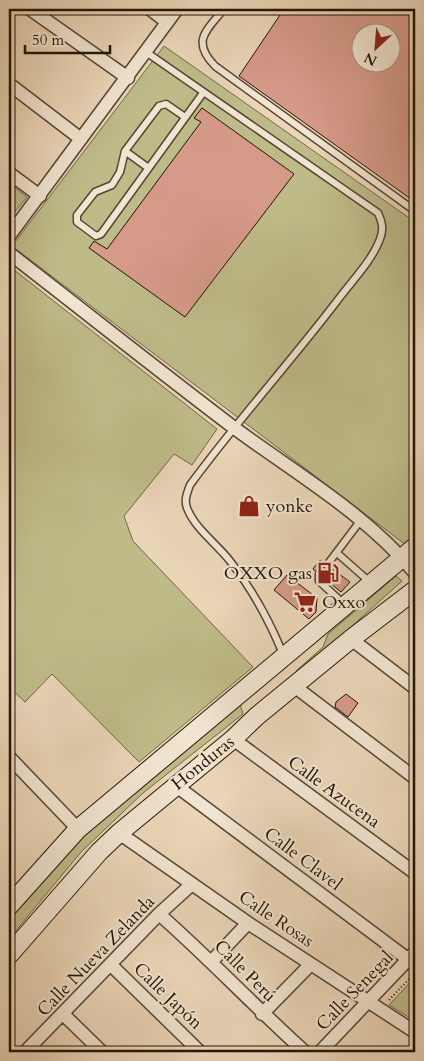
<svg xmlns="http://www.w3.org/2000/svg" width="424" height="1061" viewBox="0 0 424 1061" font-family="Cardo,serif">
<rect width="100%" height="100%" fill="#ead5b7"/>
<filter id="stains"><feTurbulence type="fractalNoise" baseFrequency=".004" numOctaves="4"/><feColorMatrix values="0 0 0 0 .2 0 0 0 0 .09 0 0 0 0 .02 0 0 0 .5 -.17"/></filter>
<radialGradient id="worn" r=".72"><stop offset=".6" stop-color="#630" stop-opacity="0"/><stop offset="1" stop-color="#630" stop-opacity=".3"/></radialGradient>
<path fill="#bebb89" stroke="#706847" d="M164,46l251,176v314l-9,9 -394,-299z
M9,183l18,14 -18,22z
M9,266l208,163 -25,36 -18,-11 -50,62 9,25 120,126 -114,95 -87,-88 -27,28 -16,-15z
M396,576l6,5 -103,93 -3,-3 27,-24 5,-13z
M240,704l3,10 -100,79 -62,59 -72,87v-21l72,-80 45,-42z
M415,977v44l-26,-16z"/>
<path fill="#d69a89" stroke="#231505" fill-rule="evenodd" d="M284,9h131v193l-176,-126zM362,32h30v30h-30z
M202,108l92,66 -109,143 -96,-69 5,-7 13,8 94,-127 -7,-4z
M320,560l3,2 1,7 7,-1 19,14 -9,10 -17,-14 -2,-8 -7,1 -2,-2z
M287,575l30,23 -1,14 -7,7 -35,-29z
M346,694l12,9 -10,14 -13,-10 1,-5z"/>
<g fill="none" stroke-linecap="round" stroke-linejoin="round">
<g stroke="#554532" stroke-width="9">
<path id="lane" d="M224,9c-18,22 -33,32 -9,57l200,145
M146,52l232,161c4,9 6,16 2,26 -8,22 -29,43 -43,62 -48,63 -101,121 -147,184 -3,8 -6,15 -3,23 8,21 30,36 43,53 22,28 40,61 53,93
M185,117l-19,-13 -7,2 -34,45 -5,21 -8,13 -17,7 -18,23v7l19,14 5,-2 102,-141
M125,151l22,16
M337,553l34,30
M327,565l34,-45
M319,574v7l26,24"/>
</g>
<g stroke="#554532" stroke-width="15">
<path id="street" d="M30,9l98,69
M150,9l17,13
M9,84l72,55
M9,173l31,23
M9,236l168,-227
M9,253c75,58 149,117 224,174 62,46 132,86 182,146
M351,639l64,49
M294,686l121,92
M233,739l182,134
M9,757l69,72
M175,785l234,175
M119,833l129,90 167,109
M159,914c51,45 96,93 146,138
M212,961l36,-38
M111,965l89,87
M63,1014l39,38
M262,1014l49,-50
M25,1052l134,-138 33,-30
M320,1052l95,-100"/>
</g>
<g stroke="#231505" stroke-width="20">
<path id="secondary" d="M9,906l69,-77 337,-282
M9,955l90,-103 20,-19 114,-94 24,-23 94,-77 64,-49"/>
</g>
<path stroke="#231505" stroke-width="2" stroke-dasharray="1 2.5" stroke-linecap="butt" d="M389,1000l26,-27"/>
<use href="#lane" stroke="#f1e4d0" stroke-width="6"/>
<use href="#street" stroke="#f1e4d0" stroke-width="12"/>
<use href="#secondary" stroke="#f1e4d0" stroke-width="18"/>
</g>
<defs>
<g id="shop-bare" transform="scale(1.725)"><path d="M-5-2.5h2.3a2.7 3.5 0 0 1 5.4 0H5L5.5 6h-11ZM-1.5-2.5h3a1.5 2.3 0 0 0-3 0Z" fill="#8f2418" stroke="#f1e4d0" stroke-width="2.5" paint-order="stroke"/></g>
<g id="fuel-bare" transform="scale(1.725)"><path d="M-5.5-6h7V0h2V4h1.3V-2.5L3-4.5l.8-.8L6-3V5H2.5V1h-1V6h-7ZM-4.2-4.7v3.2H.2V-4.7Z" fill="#8f2418" stroke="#f1e4d0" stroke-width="2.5" paint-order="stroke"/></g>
<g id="supermarket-bare" transform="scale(1.725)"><path d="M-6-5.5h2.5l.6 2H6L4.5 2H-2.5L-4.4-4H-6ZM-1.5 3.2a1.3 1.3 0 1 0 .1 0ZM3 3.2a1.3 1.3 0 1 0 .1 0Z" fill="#8f2418" stroke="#f1e4d0" stroke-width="2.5" paint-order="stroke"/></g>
</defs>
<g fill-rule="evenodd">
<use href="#shop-bare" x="249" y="506"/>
<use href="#fuel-bare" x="328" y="573"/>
<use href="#supermarket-bare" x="305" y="602"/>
</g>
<g text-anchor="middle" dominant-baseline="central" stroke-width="4" stroke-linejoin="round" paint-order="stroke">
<g font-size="18" fill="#231505" stroke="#f1e4d0" text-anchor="start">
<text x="266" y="506">yonke</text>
<text x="312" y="573" text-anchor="end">OXXO gas</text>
<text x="322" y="602">Oxxo</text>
</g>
<g font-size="18" fill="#231505" stroke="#f1e4d0">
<text transform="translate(203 763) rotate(-39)">Honduras</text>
<text transform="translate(334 792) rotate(36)">Calle Azucena</text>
<text transform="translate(303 859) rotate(37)">Calle Clavel</text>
<text transform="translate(276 919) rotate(34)">Calle Rosas</text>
<text transform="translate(96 956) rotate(-46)">Calle Nueva Zelanda</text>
<text transform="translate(245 971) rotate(45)">Calle Perú</text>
<text transform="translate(355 991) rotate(-46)">Calle Senegal</text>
<text transform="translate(168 996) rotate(44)">Calle Japón</text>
</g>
</g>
<rect width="424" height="1061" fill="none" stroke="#ead5b7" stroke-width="30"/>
<rect x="10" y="10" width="404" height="1041" fill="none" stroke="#231505" stroke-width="2.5"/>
<rect x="15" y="15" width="394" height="1031" fill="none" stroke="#231505"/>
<g transform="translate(376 48) rotate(206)"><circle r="24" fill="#f1e4d0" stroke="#9f917f"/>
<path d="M0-4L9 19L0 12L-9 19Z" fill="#8f2418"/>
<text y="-8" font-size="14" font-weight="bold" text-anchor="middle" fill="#231505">N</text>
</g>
<path d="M25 45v8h85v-8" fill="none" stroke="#231505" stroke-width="2.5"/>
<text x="32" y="45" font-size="15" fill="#231505" stroke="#f1e4d0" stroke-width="4" paint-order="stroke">50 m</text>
<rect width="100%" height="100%" filter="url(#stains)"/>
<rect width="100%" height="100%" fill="url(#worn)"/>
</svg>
